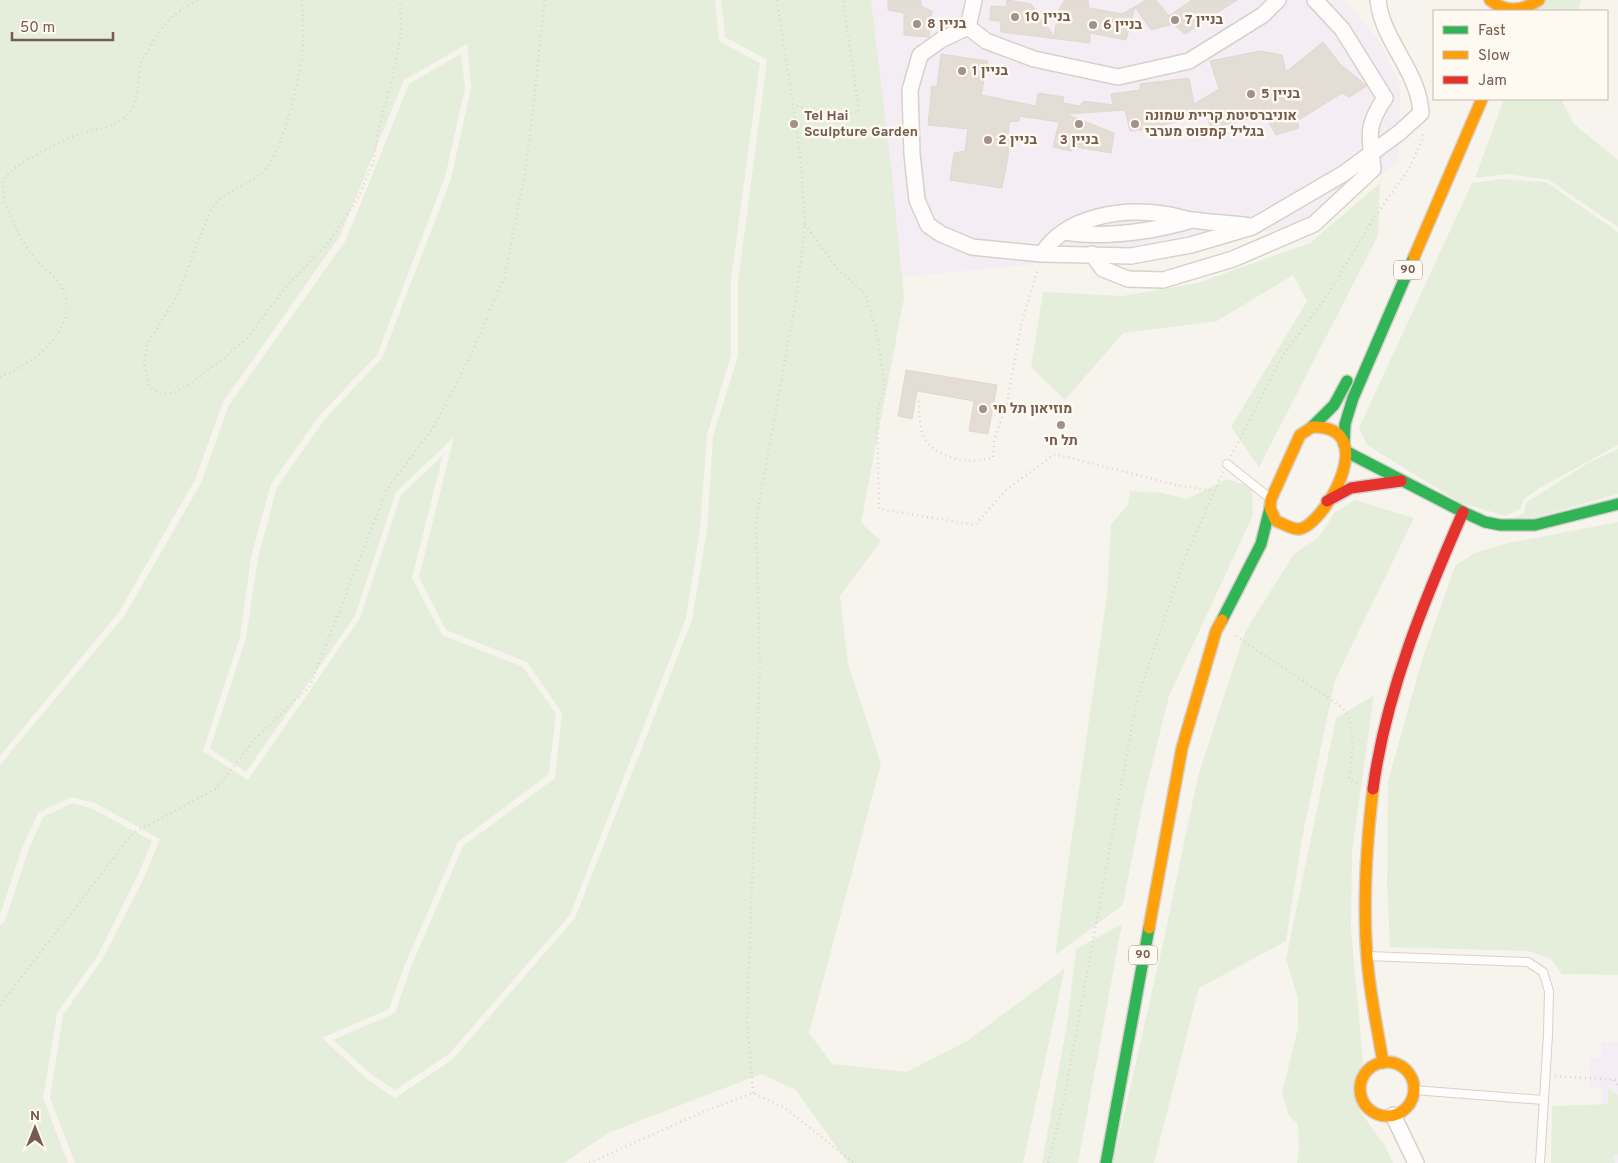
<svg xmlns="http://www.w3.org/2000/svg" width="1618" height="1163" viewBox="0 0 1618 1163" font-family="Overpass,Heebo,sans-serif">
<rect width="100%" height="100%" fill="#f7f4ee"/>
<path fill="#f4edf4" d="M859,0h486l34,40 21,46 -1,75 -85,63 -227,35 -204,20z
M1601,1042h17v121h-20l4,-75h-13l1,-29 11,-1z"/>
<path fill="#e5eeda" d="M0,0h715l4,41 41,22 -29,218v74l-24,80 -7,94 -14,89 -116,297 -121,139 -54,36 -23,-15 -39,-35 62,-27 15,-44 53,-123 92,-68 7,-65 -35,-51 -81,-32 -27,-53 35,-140 -58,55 -41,124 -109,156 -36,-23 36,-111 12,-80 19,-71 48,-68 57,-61 69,-179 20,-91 -4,-44 -63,36 -64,156 -117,166 -28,78 -76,132 -119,144z
M721,0h150l21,175 12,123 -43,225 20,18 -41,55 8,68 33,100 -72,269 23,31 75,8 60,-31 98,-73 -42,195h-175l-52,-73 -35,-16 -153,59 -44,30h-489l-25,-65 13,-83 40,-57 41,-80 16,-39 -65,-36 -24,-6 -33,16 -16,35 -22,67v-150l125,-150 76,-132 28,-78 117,-165 63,-156 52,-30 4,34 -20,89 -68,178 -57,60 -49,69 -20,73 -11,80 -37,114 45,29 112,-162 41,-123 42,-40 -31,123 30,57 81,32 33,47 -7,60 -91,68 -54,125 -15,42 -67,29 46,42 27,18 58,-39 122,-141 117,-298 15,-91 6,-93 25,-80v-74l29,-222 -42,-23z
M1544,0h37l-3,11h-43z
M1504,99h57l13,25 44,36v67l-69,-47 -43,-6 -31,4z
M1502,179l44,3 72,50v213l-80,44 -14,10 -4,10 -14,7 -45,-13 -94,-58 -8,-17 113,-245z
M1380,183l-2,53 -119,231 -28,-40 76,-126 -14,-26 -76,46 -94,12 -58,67 -34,-33 12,-75 79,4 76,-13 112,-40z
M1618,449v45l-82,23 -23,1 11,-5 2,-10 62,-40z
M1227,479l25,8 1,28 -84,181 -26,105 -20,104 -68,50 52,-360 4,-71 17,-19 2,-14 32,2 25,6z
M1355,500l59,18 -79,162 -33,158 -16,103 -87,47 -45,175h-41l51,-224 34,-163 47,-144 49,-78 25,-17 16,-25z
M1618,522v453l-56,-1 -11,-15 -23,-8 -138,-4 -3,-62 1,-104 34,-121 33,-94 19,-13 34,-10z
M1374,695l-22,156 -1,78 12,132 -4,49 26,36 8,17h-96l2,-15 -1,-24 -9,-8 -7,-23 16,-65v-30l-12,-39 50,-241z
M72,803l21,6 59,32 -14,34 -40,80 -41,58 -14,85 25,65h-68v-237l5,-5 23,-70 15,-34z
M1122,924l-44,239h-36l26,-145 8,-69z
M1608,1088l10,7v59l-5,1 2,8h-64l1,-57 56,-2z"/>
<path fill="#e4ddd5" stroke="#e0d8d0" d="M888,0h32l2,7 10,4 -3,26 -25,-2v-22l-16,-3z
M1007,0l24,4 23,32 5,-27 6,-9h23l1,8 33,6 24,-14h10l13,16 23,-16h45l-52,34 -12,-10 -22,6 -16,-23 -9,33 -36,-7v10l-89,-11 -1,-11 -10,-1 1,-14 15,1z
M1323,42l18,23 26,21 -18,11 -7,-4 -45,28 2,7 -23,7 -12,-21 -53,15 -5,-16 -56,16 -20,2 -5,-21 -59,4 48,19 -3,20 -35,-6 -5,4 -18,-4 6,-25 -40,-6v5l-10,1 -1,35 -6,31 -52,-8 4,-27 11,-2 3,-22 -40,-4 4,-39 5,1 4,-33 47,7 -7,34 55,11 2,-13 26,4 -1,6 16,3 5,-5 29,4 -2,-11 29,-4v-6l49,-6 5,26 25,-15 -9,-28 50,-10 22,4 4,17z
M906,370l91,15 -9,49 -19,-3 5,-30 -57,-10 -5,28 -14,-3z"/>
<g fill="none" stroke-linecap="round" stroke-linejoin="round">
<g stroke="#d7d1cc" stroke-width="10">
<path id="lane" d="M1227,464l39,31
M1368,956l160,6 15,10 6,19 -1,44 -8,128
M1414,1090l129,10"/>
</g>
<g stroke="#d7d1cc" stroke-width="18">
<path id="street" d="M974,0l-6,27 18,14 48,18 84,18 71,-16 74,-46 15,-15
M968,27l-27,13 -21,15 -10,35 2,64 5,46 11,25 13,9 31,13 70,7 89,2 60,-11 61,-18 91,-53 56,-41 22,-20c-2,-42 -39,-72 -43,-113
M1064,232c41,6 85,0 125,-11
M1042,254c24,-38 79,-46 121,-40 10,1 20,5 30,6 19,3 38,3 57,6
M1092,254l11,15 25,10 35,1 70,-21 81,-35 59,-55c-3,-33 -8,-42 12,-71l-43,-69 -27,-29
M1393,1115l23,48"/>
</g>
<g stroke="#d7d0ca" stroke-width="14">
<path id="fast" d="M1312,427l22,-22 13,-24
M1344,444l1,-20 8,-26 61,-141
M1347,452l116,60 22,10 15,3h35l83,-21
M1222,620l39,-76 9,-36
M1106,1163l43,-235"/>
</g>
<g stroke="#d7d0ca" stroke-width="14">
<path id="slow" d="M1490,0c16,13 32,11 49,0
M1414,257l68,-158
M1312,427c72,-2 10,102 -14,102 -7,0 -16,-6 -22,-8l-6,-13 1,-9 29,-64z
M1373,789c-7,59 -11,120 -5,179 3,32 10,63 15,95
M1149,928l33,-180 34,-117 6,-11
M1360 1089a27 27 0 1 1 54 0a27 27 0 1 1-54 0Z"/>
</g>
<g stroke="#d7d0ca" stroke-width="14">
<path id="jam" d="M1327,501l24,-13 50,-7
M1373,789c13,-97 51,-188 90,-277"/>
</g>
<path stroke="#dad4cf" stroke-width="2.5" stroke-dasharray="1 4" stroke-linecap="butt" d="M302,0c0,14 2,28 1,42 0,27 -21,115 -41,131 -18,15 -39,17 -52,38l-33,85 -30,48 -3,20 5,22 12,8 12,-1 14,-7 40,-30 21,-19 37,-49 43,-45 30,-45 16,-38 4,-30 15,-53 8,-43 -1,-34
M777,0l16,105 37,10 29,-3 -16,-112
M805,224l32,44 29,27 9,31 10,59 -8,27 2,97 96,16 31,-35 49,-36 121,31 37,6
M0,377c32,-13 82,-48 62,-89 -5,-11 -18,-19 -26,-28 -14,-15 -36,-59 -33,-79 3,-14 64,-43 80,-48 13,-4 27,-5 39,-13 19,-13 14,-37 19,-56 2,-6 6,-11 9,-17 15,-26 20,-31 47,-47
M919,401c1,25 0,42 24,53 20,9 29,8 50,4l1,-17 13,-38 14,-78 17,-57
M1231,456l52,-101 42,-56 49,-81 35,-49 13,-29 1,-9
M1236,636l107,72c15,23 8,45 6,71l8,5
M0,1005l133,-172 83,-44 39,-50 55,-53 77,-197 48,-64 33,-64 37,-85 22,-115 18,-161
M1555,1076l63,4
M1614,1080l4,6
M753,1093l-6,-74 13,-352 -4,-147 41,-226 8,-70 -5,-71 -7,-48
M589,1163l114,-51 50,-19 32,15 69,55
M1048,1163l16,-63 73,-401 49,-144 37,-83"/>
<use href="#lane" stroke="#fefdfc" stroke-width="8"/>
<use href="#street" stroke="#fefdfc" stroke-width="15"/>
<use href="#fast" stroke="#30b455" stroke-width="11"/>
<use href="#slow" stroke="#ff9f0a" stroke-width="11"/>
<use href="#jam" stroke="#e5322d" stroke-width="11"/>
</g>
<g fill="#a29186" stroke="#fef9f1" stroke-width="2">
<circle cx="1015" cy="17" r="5"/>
<circle cx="1175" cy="20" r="5"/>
<circle cx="917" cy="24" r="5"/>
<circle cx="1093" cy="25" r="5"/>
<circle cx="962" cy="71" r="5"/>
<circle cx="1251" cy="94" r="5"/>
<circle cx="794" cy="124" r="5"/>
<circle cx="1079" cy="124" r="5"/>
<circle cx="1135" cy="124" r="5"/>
<circle cx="988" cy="140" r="5"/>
<circle cx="983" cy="409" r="5"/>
<circle cx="1061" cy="425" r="5"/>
</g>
<g text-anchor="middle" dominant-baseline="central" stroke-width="5" stroke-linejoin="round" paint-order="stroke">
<g fill="#fef9f1" stroke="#9e8b7f" stroke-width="1">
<rect x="1394" y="260.5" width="28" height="19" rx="4"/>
<rect x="1129" y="945.5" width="28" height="19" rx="4"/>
</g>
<g font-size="12" font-weight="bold" fill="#755c4e">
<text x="1408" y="270">90</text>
<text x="1143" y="955">90</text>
</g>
<g font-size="14" font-weight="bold" fill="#755c4e" stroke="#fef9f1" text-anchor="start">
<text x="1025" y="17">בניין 10</text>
<text x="1185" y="20">בניין 7</text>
<text x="927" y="24">בניין 8</text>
<text x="1103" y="25">בניין 6</text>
<text x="972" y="71">בניין 1</text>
<text x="1261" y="94">בניין 5</text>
<text x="804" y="116">Tel Hai<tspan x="804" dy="16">Sculpture Garden</tspan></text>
<text x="1145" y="116">אוניברסיטת קריית שמונה<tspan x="1145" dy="16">בגליל קמפוס מערבי</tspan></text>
<text x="998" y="140">בניין 2</text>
<text x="1079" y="140" text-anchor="middle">בניין 3</text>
<text x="993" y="409">מוזיאון תל חי</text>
<text x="1061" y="441" text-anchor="middle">תל חי</text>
</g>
</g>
<rect x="1433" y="10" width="175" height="90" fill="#fef9f1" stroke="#c7bab0"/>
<rect x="1443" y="26" width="25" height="8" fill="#30b455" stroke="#c7bab0"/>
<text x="1478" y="35" font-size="15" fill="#755c4e">Fast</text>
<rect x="1443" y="51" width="25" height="8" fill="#ff9f0a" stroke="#c7bab0"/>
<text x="1478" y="60" font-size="15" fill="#755c4e">Slow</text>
<rect x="1443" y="76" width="25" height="8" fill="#e5322d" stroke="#c7bab0"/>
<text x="1478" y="85" font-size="15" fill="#755c4e">Jam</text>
<g transform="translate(35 1128)" stroke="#fef9f1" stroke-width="4" paint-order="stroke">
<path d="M0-4L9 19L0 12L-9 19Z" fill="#755c4e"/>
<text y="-8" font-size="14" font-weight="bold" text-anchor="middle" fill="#755c4e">N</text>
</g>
<path d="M12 32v8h101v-8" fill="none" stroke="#755c4e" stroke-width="2.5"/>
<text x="20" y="32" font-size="15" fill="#755c4e" stroke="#fef9f1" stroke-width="4" paint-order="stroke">50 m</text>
</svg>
